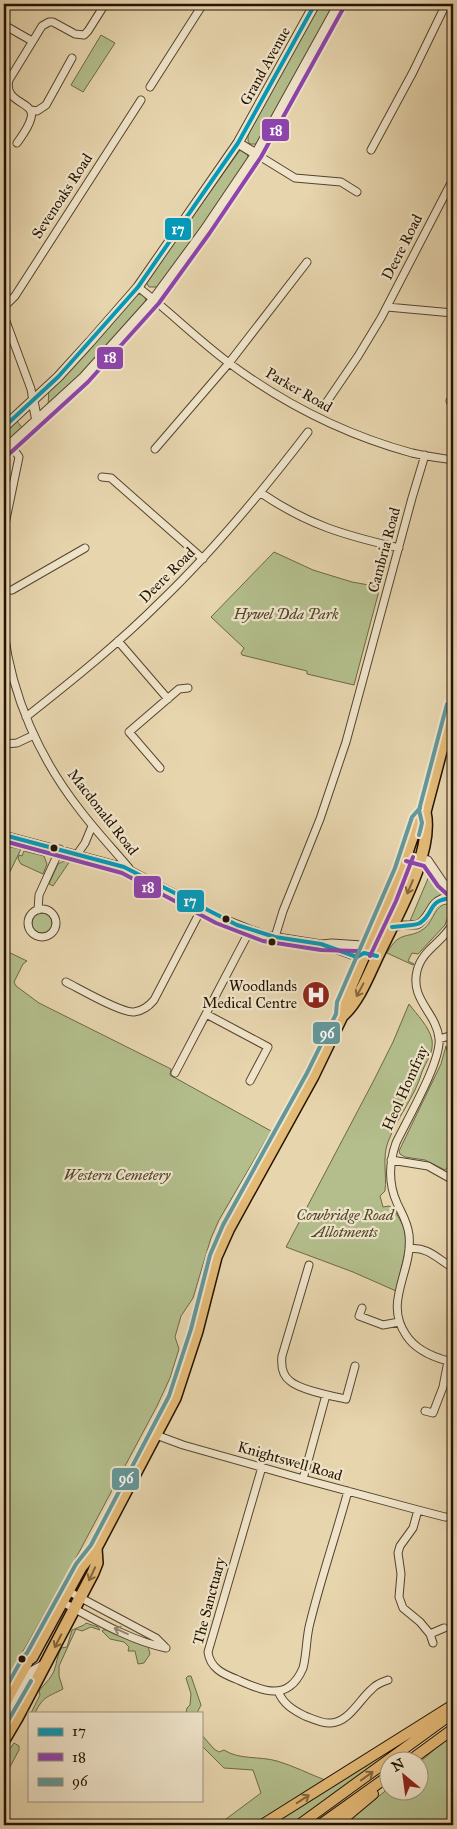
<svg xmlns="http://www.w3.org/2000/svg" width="457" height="1829" viewBox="0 0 457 1829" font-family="'IM FELL Great Primer',serif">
<rect width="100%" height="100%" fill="#e7d5ae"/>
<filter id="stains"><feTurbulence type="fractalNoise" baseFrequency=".004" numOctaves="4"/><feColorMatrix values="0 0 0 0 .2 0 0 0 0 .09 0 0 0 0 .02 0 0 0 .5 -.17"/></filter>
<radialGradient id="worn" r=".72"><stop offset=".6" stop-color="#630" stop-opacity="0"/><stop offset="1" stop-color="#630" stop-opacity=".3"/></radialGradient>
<path fill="#b3be8c" stroke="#6c6846" d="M319,4h15l-77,140h-7l-2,-3v-6z
M101,35l14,8 -32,49 -12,-7z
M240,150l7,3 1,5 -33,51 -58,78h-8l-3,-5z
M142,294l3,3 1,6 -44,51 -54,52 1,-17 86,-94z
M16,420l8,10 -20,17v-17z
M274,552l39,18 39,12 28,5 -26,98 -47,-11v-3l-65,-16 -1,-2 3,-5 -33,-31z
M4,846l17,3 -17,35v-39z
M24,851l20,5 3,8 -4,10 -22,-10 -3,-5 1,-4 3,1z
M64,861h6l-17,25 -4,-2 9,-20z
M432,869l8,17 9,8 -15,5 -15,21 -9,1z
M447,904l4,4 -6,17 -27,29 -6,-1 -4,8 6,3 -1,1 -26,-12c13,-25 23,-12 39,-26 7,-7 10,-23 21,-23z
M32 923a10 10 0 1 1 20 0a10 10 0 1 1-20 0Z
M4,950l23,11 -4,3 -9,18 2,4 23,17 132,66 -1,6 101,56 -52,89 -8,18 -18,60 -12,18 -6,21 4,12 -9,29 -13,28 -80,150 -73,129z
M409,1004c8,11 20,22 23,36 2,13 -6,21 -10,32 -7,25 -25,45 -34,70 -6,16 -1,32 -3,49l-5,5 3,11 6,-1 5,3 11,20 1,19 -10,43 -43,-19 -67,-25 88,-167 19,-38z
M446,1046l5,22h2v94l-8,8 -20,-10 -20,-3 -5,-3 -1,-3 42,-87z
M86,1623l12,4 2,3 -9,-3 -9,4 -6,-2 -17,37v10l4,13c-15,8 -20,7 -28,24h-4l9,-18 -1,-4c5,-7 11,-11 15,-20 3,-8 3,-15 7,-23l6,-1 5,-17 12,-5z
M115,1629l33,17 2,8 -6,9 -6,1 -3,-13h-7l1,-4 -5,-5 -14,-3 -8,-8 1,-1z
M188,1676h3l10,29 -4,8h-11l1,-5 3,-3 1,-11 -5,-16z
M453,1733v92h-110l46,-37 1,4h30v-30z
M201,1734l13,15 5,3 5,-2c15,10 36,6 53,11 17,5 32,13 48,19l-70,45h-43l10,-3 39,-29 -8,-23 -29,-2 -23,-23z
M14,1743l5,3v4l-15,28v-21z
M393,1747l1,3 -104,75h-20z"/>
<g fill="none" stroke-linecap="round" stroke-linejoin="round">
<g stroke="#55442c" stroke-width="9">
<path id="minor" d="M440,4l13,6
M4,25l28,16
M150,87l53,-83
M31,110l6,1 9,-6 26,-47
M17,143c5,-7 12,-16 14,-25 5,-17 -28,-14 -22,-38l33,-54 7,-4h4l22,12 9,1 4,-4 17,-27
M371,150l42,-78 33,-68
M256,154l39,24 46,4 16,10
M138,287c31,24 59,52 91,76 54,40 117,72 183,90 13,3 28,5 41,7
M4,306l4,-3 7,-7 126,-196
M387,307l66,6
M4,316l27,73 2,12
M450,401l3,3
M326,403l32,-47 23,-38 72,-139
M155,449l74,-86 78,-101
M102,477l9,1 92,81
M261,493c47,32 83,42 138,55
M4,529l15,-72 -8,-12
M4,591l8,-1 73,-42
M4,632c8,65 36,127 76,178 15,20 33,39 49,58
M118,641l50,58
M26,717c47,-37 93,-74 135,-116 54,-52 101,-109 147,-169
M4,744l13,-1 17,-8
M160,768l-31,-36 50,-43 9,-1
M4,835l120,32 95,50 46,18 56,9 11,-1 30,2 2,8
M78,853l7,-10 7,-17
M407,855l21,5 15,22 10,9
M28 923a14 14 0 1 1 28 0a14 14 0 1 1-28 0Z
M38,910l1,-15 21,-46
M392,927l12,-2h13c12,-6 13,-22 24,-26 4,-2 8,0 12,-1
M275,937l8,-26 37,-92 26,-77 66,-244 13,-43
M321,944l36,13 7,-4 13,3
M66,982c14,7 55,31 68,30 9,-1 15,-6 20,-12l48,-92
M206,1014l62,33 -18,34
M439,1039l14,-4
M175,1073l75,-143
M391,1160l37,6 25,14
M409,1249c17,-3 28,9 41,17
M309,1265l-27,91c-1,9 0,19 8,25 10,9 42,15 56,18l9,-33
M362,1308l-3,8 24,9 16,-3
M425,1411l8,2 10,-26 5,-26c-15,-4 -33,-12 -42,-26 -23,-34 7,-63 3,-100 -1,-12 -7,-21 -12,-32 -9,-20 -8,-40 -1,-60 11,-23 46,-83 43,-105 -3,-26 -29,-38 -22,-67 5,-22 27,-29 36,-48
M156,1435l27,10 120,34 115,31 27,7h8
M262,1467l-54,185c2,16 15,22 28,27 16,7 39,19 54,7 7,-5 10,-11 13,-18 4,-15 3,-31 7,-45 11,-45 26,-88 38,-132
M303,1479l23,-84
M418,1510l-5,18 -13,18 -2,7 3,21 -2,23 4,11 17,14 10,12 3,9
M68,1591l88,47 9,9
M62,1602c32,17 69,39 104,46
M430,1634l14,-6
M278,1691c5,13 15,19 27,25 8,3 18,8 26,7 18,-1 28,-23 41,-34 4,-5 10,-7 16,-9"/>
</g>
<g stroke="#55442c" stroke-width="11">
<path id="tertiary" d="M238,143l18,11
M33,401l4,20
M4,427l54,-50 32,-35 48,-55 100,-144 77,-139
M4,450l80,-73 70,-78 50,-68 52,-77 83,-150
M4,1721l29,-50 13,-7"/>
</g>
<g stroke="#241301" stroke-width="12">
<path id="primary" d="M408,1762l45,-33
M262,1825l191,-120
M299,1825l154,-112
M320,1825l70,-50
M336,1825l37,-31"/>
</g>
<g stroke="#241301" stroke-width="14">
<path id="trunk" d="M342,1016c18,-16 27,-43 38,-65 17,-36 54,-99 45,-139l28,-106
M4,1704l24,-44 4,-3 49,-90 15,-19 79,-150 22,-67 19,-74 13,-29 84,-152 29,-60 1,-12 58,-134 17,-50 7,-8
M4,1740l13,-22 76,-145 4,-10 -1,-15"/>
</g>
<use href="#minor" stroke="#efe4ca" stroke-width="7"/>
<use href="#tertiary" stroke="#efe4ca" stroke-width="9"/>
<use href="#primary" stroke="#e4ba77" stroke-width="10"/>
<use href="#trunk" stroke="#e4ba77" stroke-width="11"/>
<g stroke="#efe4ca" stroke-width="8">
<path id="bus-1" d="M4,427l54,-50 80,-90 100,-144 77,-139
M4,835l120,32 113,58 38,12 46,7 36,13 7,-4 13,3
M392,927c7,-1 23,-1 28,-4 16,-11 6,-23 33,-25"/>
</g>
<g stroke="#efe4ca" stroke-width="8">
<path id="bus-2" d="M8,455l80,-73 71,-79 50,-69 52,-77 83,-150
M4,841l118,32 94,50 47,18 58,9 36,1 1,4
M406,861l18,5 14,20 11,10
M370,956l26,-55 17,-44"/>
</g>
<g stroke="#efe4ca" stroke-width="8">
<path id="bus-3" d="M419,835l3,-12 -3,-13 28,-106
M4,1691l19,-34 4,-4 49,-89 15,-19 78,-149 22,-67 19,-74 13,-30 84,-152 29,-59 1,-12 58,-134 17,-51 8,-9
M4,1728l27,-47"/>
</g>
<use href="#bus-1" stroke="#049aba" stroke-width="4"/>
<use href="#bus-2" stroke="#8e44ad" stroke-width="4"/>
<use href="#bus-3" stroke="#63989b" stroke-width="4"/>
</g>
<defs><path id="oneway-shaft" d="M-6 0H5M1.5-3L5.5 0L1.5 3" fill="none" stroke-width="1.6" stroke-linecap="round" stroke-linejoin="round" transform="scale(1.25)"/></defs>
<g stroke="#84663c">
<use href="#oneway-shaft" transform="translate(410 887) rotate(113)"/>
<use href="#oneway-shaft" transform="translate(360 990) rotate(118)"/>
<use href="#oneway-shaft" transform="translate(92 1574) rotate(115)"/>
<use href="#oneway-shaft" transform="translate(58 1641) rotate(117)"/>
<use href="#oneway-shaft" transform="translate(367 1776) rotate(-36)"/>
<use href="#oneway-shaft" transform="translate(303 1799) rotate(-33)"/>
</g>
<use stroke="#948670" href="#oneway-shaft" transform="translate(121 1631) rotate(-156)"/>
<defs>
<g id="hospital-disc" transform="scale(1.4375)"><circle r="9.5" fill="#8f2418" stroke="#efe4ca"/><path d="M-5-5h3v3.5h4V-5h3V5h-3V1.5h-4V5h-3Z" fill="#fff"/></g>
</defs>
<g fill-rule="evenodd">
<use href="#hospital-disc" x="316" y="995"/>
</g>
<g fill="#241301" stroke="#efe4ca" stroke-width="2">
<circle cx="54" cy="848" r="4.5"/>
<circle cx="226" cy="919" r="4.5"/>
<circle cx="272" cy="942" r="4.5"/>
<circle cx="22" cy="1659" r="4.5"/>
</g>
<g text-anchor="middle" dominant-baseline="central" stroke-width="4.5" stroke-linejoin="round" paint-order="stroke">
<g font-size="15" fill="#241301" stroke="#efe4ca">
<text transform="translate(265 66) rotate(-61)">Grand Avenue</text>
<text transform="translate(62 196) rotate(-57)">Sevenoaks Road</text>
<text transform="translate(402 247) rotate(-63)">Deere Road</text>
<text transform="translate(299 390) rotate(30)">Parker Road</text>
<text transform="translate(384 550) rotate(-75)">Cambria Road</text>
<text transform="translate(167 575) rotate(-45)">Deere Road</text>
<text transform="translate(103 812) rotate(52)">Macdonald Road</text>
<text transform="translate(405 1088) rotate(-66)">Heol Homfray</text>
<text transform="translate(290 1461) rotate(16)">Knightswell Road</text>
<text transform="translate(209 1601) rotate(-75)">The Sanctuary</text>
</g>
<g font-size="15" font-style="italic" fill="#4f462b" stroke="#efe4ca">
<text x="286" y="614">Hywel Dda Park</text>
<text x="117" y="1175">Western Cemetery</text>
<text x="345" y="1215">Cowbridge Road<tspan x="345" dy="17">Allotments</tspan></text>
</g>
<g font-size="15" fill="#241301" stroke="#efe4ca" text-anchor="end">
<text x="297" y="986">Woodlands<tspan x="297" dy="17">Medical Centre</tspan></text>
</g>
</g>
<g stroke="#efe4ca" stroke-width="2">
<rect x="261" y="118" width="29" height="24" rx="5" fill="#8e44ad"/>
<rect x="164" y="217" width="28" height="24" rx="5" fill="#049aba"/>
<rect x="96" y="346" width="28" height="24" rx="5" fill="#8e44ad"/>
<rect x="133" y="875" width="29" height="24" rx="5" fill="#8e44ad"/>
<rect x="176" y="889" width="29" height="24" rx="5" fill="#049aba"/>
<rect x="312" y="1021" width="29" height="24" rx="5" fill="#63989b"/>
<rect x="111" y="1467" width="29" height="24" rx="5" fill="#63989b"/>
</g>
<g font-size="14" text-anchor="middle" font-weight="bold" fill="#fff">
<text x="276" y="135">18</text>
<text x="178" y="234">17</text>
<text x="110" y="362">18</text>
<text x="148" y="892">18</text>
<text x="190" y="906">17</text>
<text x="327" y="1038">96</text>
<text x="126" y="1483">96</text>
</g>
<rect width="457" height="1829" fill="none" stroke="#e7d5ae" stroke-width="20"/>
<rect x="5" y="5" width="447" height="1819" fill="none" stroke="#241301" stroke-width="2.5"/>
<rect x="10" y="10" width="437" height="1809" fill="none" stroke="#241301"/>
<rect x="28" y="1712" width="175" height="90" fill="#efe4ca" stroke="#9e907a"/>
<rect x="38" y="1728" width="25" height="8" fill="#049aba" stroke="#9e907a"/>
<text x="72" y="1736" font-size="15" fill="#241301">17</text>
<rect x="38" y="1753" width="25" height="8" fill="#8e44ad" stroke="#9e907a"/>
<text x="72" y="1762" font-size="15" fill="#241301">18</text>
<rect x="38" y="1778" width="25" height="8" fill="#63989b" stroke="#9e907a"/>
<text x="72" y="1786" font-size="15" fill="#241301">96</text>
<g transform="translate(404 1776) rotate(331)"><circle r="24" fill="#efe4ca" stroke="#9e907a"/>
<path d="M0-4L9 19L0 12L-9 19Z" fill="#8f2418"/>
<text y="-8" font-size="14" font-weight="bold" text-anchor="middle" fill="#241301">N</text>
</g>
<rect width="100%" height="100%" filter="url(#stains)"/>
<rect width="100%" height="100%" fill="url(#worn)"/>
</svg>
